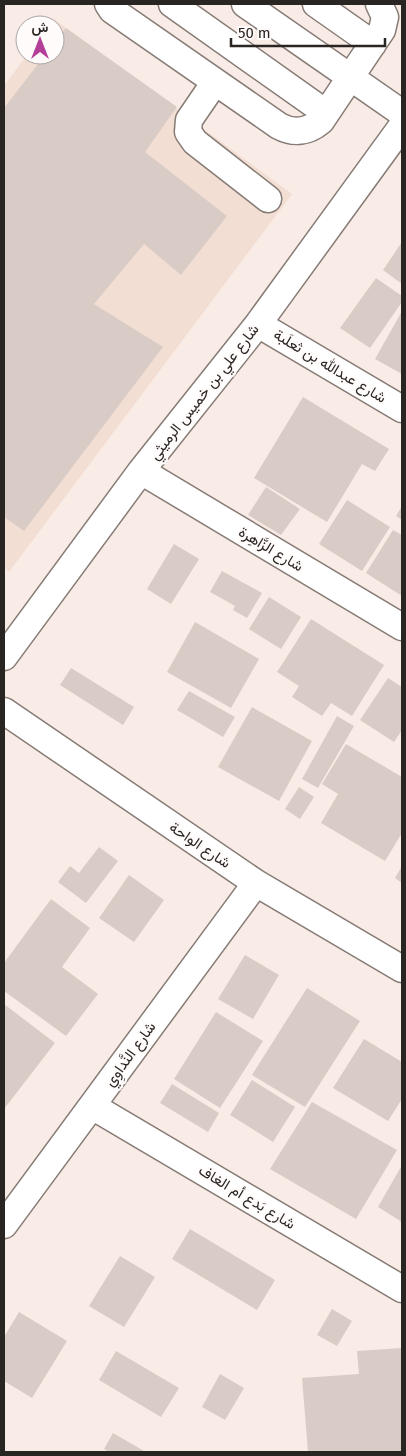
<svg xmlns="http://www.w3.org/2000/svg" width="406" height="1456" viewBox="0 0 406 1456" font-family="'Fira Sans',Vazirmatn,sans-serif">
<rect width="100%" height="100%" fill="#f9ebe5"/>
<path fill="#f3ded4" d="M54,19l238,175 -283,378 -5,-5v-481l23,-31h28v-30h-6z"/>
<path fill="#d9ccc6" d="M66,28l111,79 -32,45 82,64 -46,59 -37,-31 -50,60 69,43 -139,184 -20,-14v-409l41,-53h10v-13z
M402,242v42l-19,-14z
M376,278l26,18v6l-32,46 -30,-20z
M402,311v63l-27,-15z
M303,397l86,52 -14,22 -13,-7 -35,58 -73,-44z
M266,487l34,22 -19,26 -33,-20z
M347,500l43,27 -28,44 -43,-27z
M402,506v14l-6,-4z
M393,530l9,5v61l-36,-23z
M174,544l25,15 -28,45 -24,-15z
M222,571l40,22 -15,25 -14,-8 2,-4 -25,-14z
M269,597l32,20 -20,32 -32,-20z
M311,619l73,46 -32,51 -21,-13 -9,13 -30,-19 7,-11 -22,-14z
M195,622l64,37 -28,49 -64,-36z
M71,668l63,39 -11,18 -63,-40z
M388,678l14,9v43l-8,12 -34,-22z
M189,691l46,26 -12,20 -46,-27z
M252,707l60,34 -33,60 -61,-34z
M337,716l17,10 -36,62 -16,-9z
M346,744l56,33v56l-17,28 -64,-38 17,-29 -16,-10z
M299,787l15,10 -14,22 -15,-10z
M99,847l19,14 -32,42 -28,-21 12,-16 9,7z
M402,866v17l-7,-5z
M129,875l35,25 -30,42 -35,-24z
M51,899l39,29 -28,39 36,27 -32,42 -62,-45v-28z
M245,955l34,20 -26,44 -35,-20z
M307,988l53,33 -55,86 -53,-32z
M4,1004l51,39 -51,66z
M216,1012l47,29 -43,67 -46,-29z
M364,1039l38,23v37l-14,22 -55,-33z
M252,1080l43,27 -22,35 -43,-27z
M172,1084l47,29 -11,19 -48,-29z
M312,1102l85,48 -41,69 -86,-50z
M402,1165v57l-24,-15z
M190,1229l85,51 -18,30 -85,-51z
M120,1256l35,21 -31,50 -35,-21z
M332,1309l20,12 -15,25 -20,-11z
M19,1312l48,29 -35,57 -28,-17v-44z
M402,1348v104h-94l-6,-74 57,-4 -2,-23z
M116,1351l63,37 -18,29 -62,-37z
M220,1374l24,14 -19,32 -23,-13z
M113,1433l31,18 -1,1h-34l-5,-3z"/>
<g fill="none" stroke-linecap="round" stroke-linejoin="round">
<g stroke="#867b75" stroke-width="29">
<path id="minor" d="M108,4l4,6 167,116c15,8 29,6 42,-5l61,-91 3,-13 -6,-13
M172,4l154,109
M245,4l157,109
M316,4l57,40
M215,82l-26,38 -1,12 7,10 73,57
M258,324l144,85
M141,471l261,156
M4,657l137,-186 117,-147 144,-198
M4,711l252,172 146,86
M92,1106l310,183
M4,1225l252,-342"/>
</g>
<use href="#minor" stroke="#fff" stroke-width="26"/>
</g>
<g text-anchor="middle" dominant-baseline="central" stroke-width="4.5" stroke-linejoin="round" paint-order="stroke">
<g font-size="15" fill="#292522" stroke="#fefbfa">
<text transform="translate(330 366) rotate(31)">شارع عبدالله بن ثعلَبة</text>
<text transform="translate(204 392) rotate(-52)">شارع علي بن خميس الرميثي</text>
<text transform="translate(271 549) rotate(31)">شارع الزَّاهِرة</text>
<text transform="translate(200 845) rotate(34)">شارع الواحة</text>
<text transform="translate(130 1054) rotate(-54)">شارع النَّداوِي</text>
<text transform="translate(247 1197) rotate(31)">شارع بَدع أم الغاف</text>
</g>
</g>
<rect width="406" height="1456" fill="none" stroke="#292522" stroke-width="10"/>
<g transform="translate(40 40)"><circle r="24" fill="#fefbfa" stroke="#a9a5a4"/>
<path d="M0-4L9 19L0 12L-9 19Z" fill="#b33f98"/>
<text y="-8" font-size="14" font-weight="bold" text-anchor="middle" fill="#292522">ش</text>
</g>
<path d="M231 38v8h154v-8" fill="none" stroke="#292522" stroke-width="2.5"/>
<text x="238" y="38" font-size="15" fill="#292522" stroke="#fefbfa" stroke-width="4" paint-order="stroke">50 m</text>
</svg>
